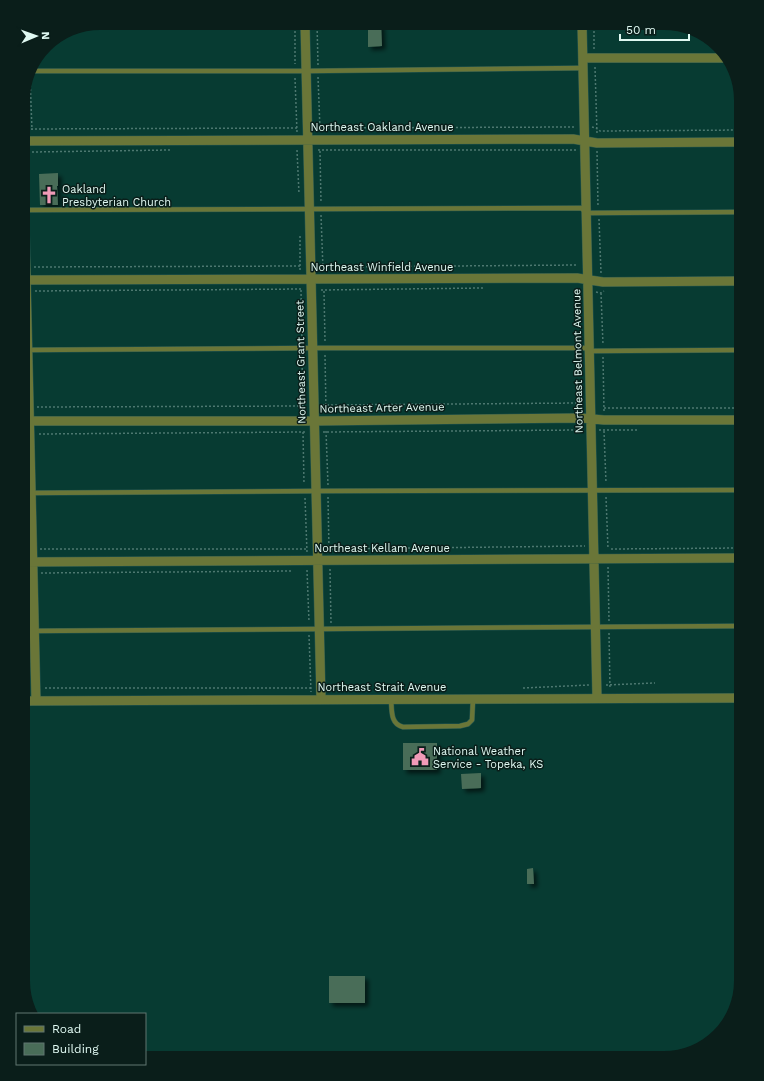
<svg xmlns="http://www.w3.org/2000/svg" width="764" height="1081" viewBox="0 0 764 1081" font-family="'Work Sans',sans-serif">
<defs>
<filter id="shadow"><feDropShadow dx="3.5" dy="3.5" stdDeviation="2" flood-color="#0009"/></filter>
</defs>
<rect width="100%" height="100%" fill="#073b32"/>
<path fill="#496d58" filter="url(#shadow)" d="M368,23h13l1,23 -14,1z
M58,173v13h-1l1,19h-18l-1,-31z
M403,743h34v27h-34z
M481,773v15l-19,1 -1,-15z
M533,868l1,16h-7v-15z
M329,976h36v27h-36z"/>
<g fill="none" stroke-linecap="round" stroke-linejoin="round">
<g stroke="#2a5951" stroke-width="5.5">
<path id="service" d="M30,71h277l276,-3
M23,210l558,-2 6,5 154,-1
M23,350l290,-2h272l5,3 151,-1
M23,493l294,-2 424,-1
M23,631l718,-5
M391,699c1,11 -1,25 12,28l57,-1 8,-2 4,-4 1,-21"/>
</g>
<g stroke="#2a5951" stroke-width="10">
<path id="minor" d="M305,23l16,676
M582,23l15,675
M583,58h144
M23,141l550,-2 24,4 144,-1
M23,149l13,552
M23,280l288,-1 266,-1 26,4 138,-1
M23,421h292l266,-3 23,2h137
M23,562l718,-4
M23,701l718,-3"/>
</g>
<path stroke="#4d7870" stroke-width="1.5" stroke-dasharray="2 2" stroke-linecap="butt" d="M295,23v41
M317,23l1,42
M594,23v26
M595,67l2,66
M30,77l2,53
M318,77l2,52
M295,78l2,54
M592,127l4,1 4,3 141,-1
M316,128l258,-1
M23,129l276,-1
M297,150l2,44
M318,150h258
M320,151l1,52
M597,151l1,56
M32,152l138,-2
M321,215l2,54
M599,219l2,54
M300,236v34
M34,267l266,-1
M322,267l256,-2
M301,290l1,52
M321,290l162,-2
M35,291l268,-2
M324,291l1,50
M596,292l5,1 3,-2
M601,293l2,52
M325,355l1,56
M302,356l1,56
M603,357l1,54
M323,405l258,-2
M37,407l266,-1
M604,408h137
M599,430h38
M326,431l2,54
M604,431l2,52
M303,432l1,52
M323,432l258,-2
M39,434l266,-2
M328,497l1,54
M606,497l2,52
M305,498l2,54
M40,549h267
M328,549l257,-3
M611,549l130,-1
M608,567l1,54
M330,569l1,54
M307,570l2,52
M41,573l252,-2
M24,608v16
M609,633l1,56
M309,635l2,57
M24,638l2,50
M606,685l49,-2
M23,688h4
M45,688h266
M523,688l66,-3"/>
<use href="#service" stroke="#6a7638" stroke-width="4.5"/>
<use href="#minor" stroke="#6a7638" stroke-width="9"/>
</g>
<defs>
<g id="church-bare" transform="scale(1.38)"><path d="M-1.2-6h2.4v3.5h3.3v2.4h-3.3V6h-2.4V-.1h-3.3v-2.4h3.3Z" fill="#f09ab7" stroke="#0a1e1a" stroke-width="2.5" paint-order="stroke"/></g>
<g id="civic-bare" transform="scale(1.38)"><path d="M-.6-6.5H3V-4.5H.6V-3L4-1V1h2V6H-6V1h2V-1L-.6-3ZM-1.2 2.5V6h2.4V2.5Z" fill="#f09ab7" stroke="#0a1e1a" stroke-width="2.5" paint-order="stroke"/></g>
</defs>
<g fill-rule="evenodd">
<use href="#church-bare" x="49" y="195"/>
<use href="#civic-bare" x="420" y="757"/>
</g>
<g text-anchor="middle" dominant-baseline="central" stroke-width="3" stroke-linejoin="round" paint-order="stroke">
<g font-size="11" fill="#e0f9f2" stroke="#0a1e1a">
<text x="382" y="127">Northeast Oakland Avenue</text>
<text x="382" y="267">Northeast Winfield Avenue</text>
<text transform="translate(578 361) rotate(-91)">Northeast Belmont Avenue</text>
<text transform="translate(301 362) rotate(-91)">Northeast Grant Street</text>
<text transform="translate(382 408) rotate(-1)">Northeast Arter Avenue</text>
<text x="382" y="548">Northeast Kellam Avenue</text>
<text x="382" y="687">Northeast Strait Avenue</text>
</g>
<g font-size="11" fill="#e0f9f2" stroke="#0a1e1a" text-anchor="start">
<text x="62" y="189">Oakland<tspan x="62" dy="13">Presbyterian Church</tspan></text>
<text x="433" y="751">National Weather<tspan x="433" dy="13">Service - Topeka, KS</tspan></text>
</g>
</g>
<path d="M0 0H764V1081H0ZM100 30H664A70 70 0 0 1 734 100V981A70 70 0 0 1 664 1051H100A70 70 0 0 1 30 981V100A70 70 0 0 1 100 30Z" fill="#0a1e1a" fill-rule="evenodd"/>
<rect x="16" y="1013" width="130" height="52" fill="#0a1e1a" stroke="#607670"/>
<rect x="24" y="1026" width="20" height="6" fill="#6a7638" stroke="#607670"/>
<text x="52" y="1033" font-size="12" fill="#e0f9f2">Road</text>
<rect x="24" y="1043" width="20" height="12" fill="#496d58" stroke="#607670"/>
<text x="52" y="1053" font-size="12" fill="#e0f9f2">Building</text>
<g transform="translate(36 36) rotate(88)" stroke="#0a1e1a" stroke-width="3" paint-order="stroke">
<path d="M0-3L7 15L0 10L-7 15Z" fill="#e0f9f2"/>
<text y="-6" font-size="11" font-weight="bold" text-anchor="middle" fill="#e0f9f2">N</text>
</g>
<path d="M620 34v6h69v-6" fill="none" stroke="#e0f9f2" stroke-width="2"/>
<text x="626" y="34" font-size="12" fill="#e0f9f2" stroke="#0a1e1a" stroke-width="3" paint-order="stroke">50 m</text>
</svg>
